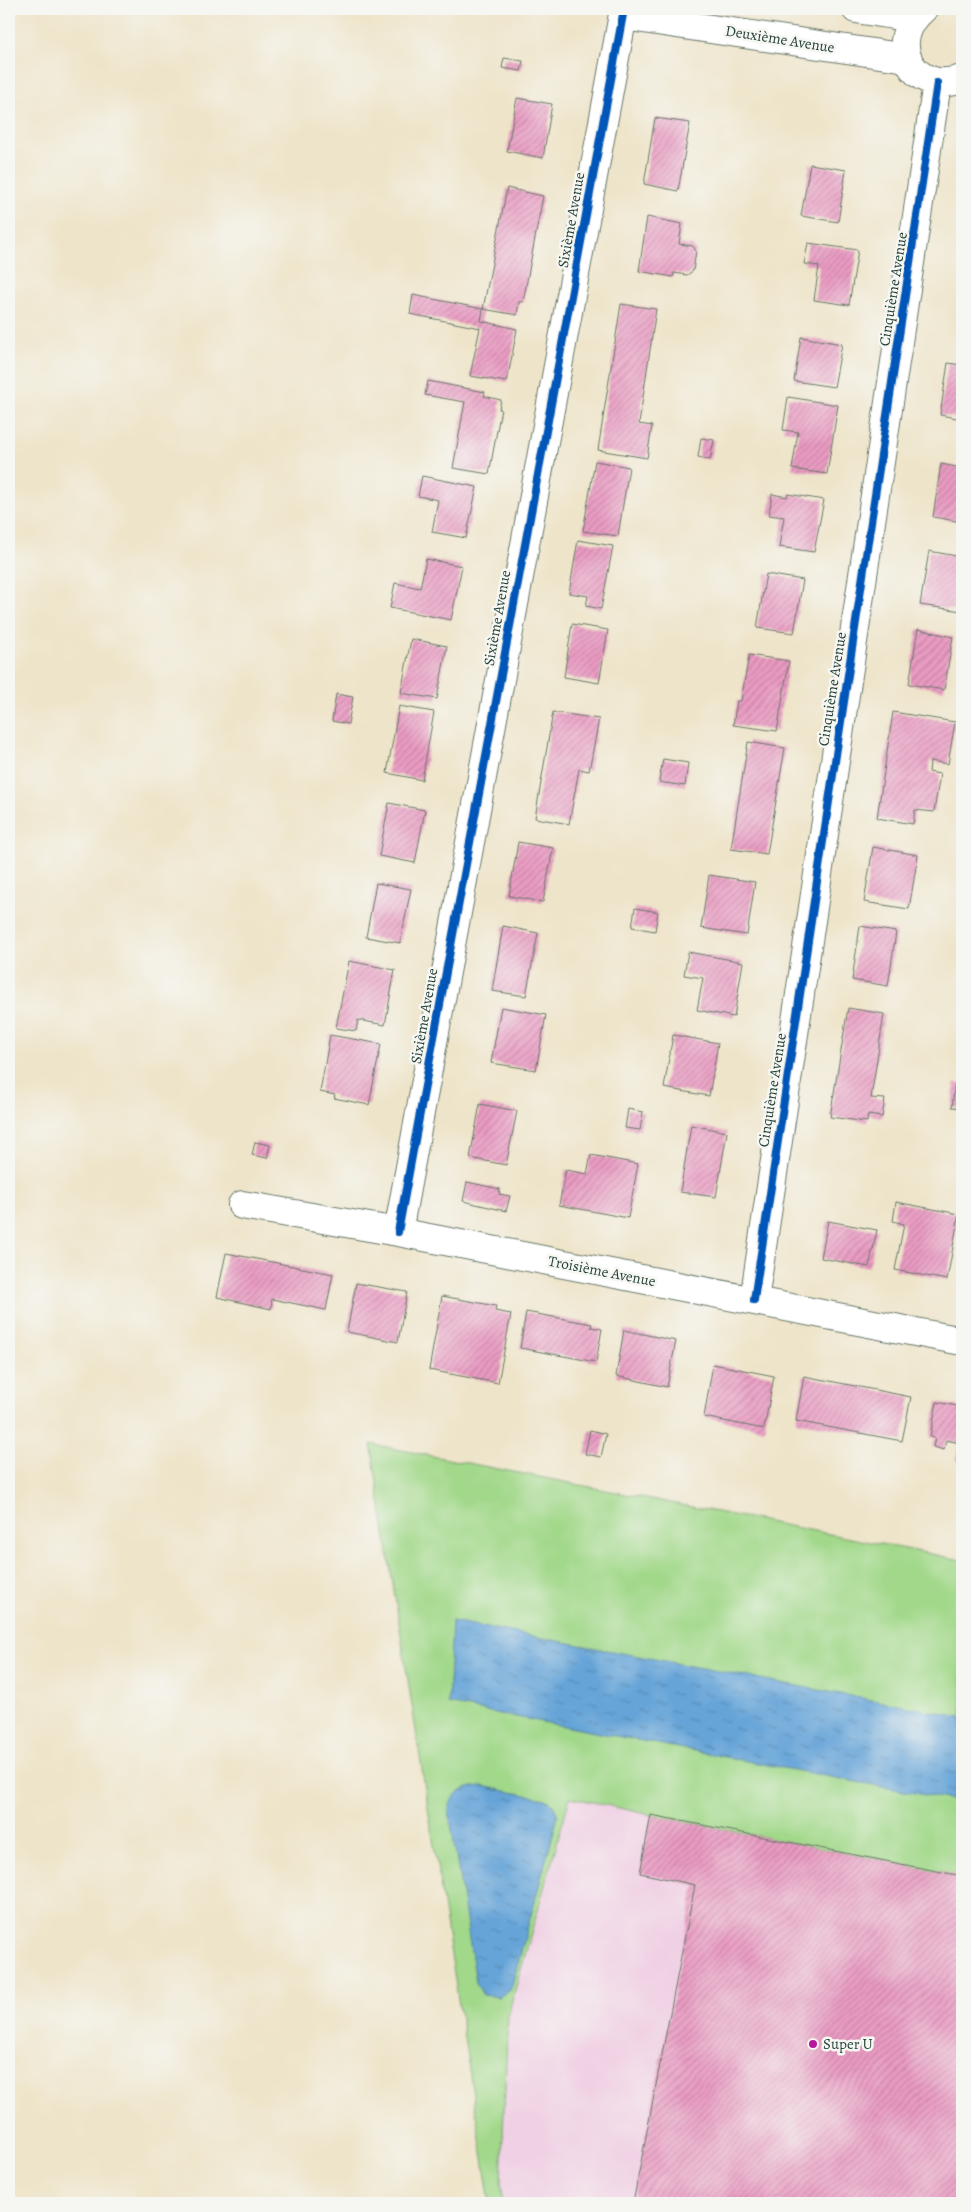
<svg xmlns="http://www.w3.org/2000/svg" width="971" height="2212" viewBox="0 0 971 2212" font-family="Alegreya,serif">
<defs>
<pattern id="water-ripples" width="26" height="14" patternUnits="userSpaceOnUse" patternTransform="scale(1.25)"><rect width="26" height="14" fill="#66a4d8"/><path d="M2 4q2-2 4 0t4 0M15 11q2-2 4 0t4 0" fill="none" stroke="#5387b0"/></pattern>
<pattern id="building-hatch" width="6" height="6" patternUnits="userSpaceOnUse" patternTransform="scale(1.25)"><rect width="6" height="6" fill="#eb9bc3"/><path d="M-1 1l2-2M0 6l6-6M5 7l2-2" fill="none" stroke="#be809f"/></pattern>
</defs>
<rect width="100%" height="100%" fill="#f6f6f2"/>
<filter id="ink" filterUnits="userSpaceOnUse"><feTurbulence type="fractalNoise" baseFrequency=".02" numOctaves="2"/><feDisplacementMap in="SourceGraphic" scale="10" xChannelSelector="R" yChannelSelector="G"/><feConvolveMatrix kernelMatrix="1 2 1 2 8 2 1 2 1" color-interpolation-filters="sRGB"/></filter>
<filter id="wash" filterUnits="userSpaceOnUse"><feTurbulence type="fractalNoise" baseFrequency=".0096" numOctaves="4" result="noise"/><feDisplacementMap in="SourceGraphic" scale="20" xChannelSelector="R" yChannelSelector="G"/><feGaussianBlur stdDeviation="1.12" result="paint"/><feColorMatrix in="noise" values="0 0 0 0 0 0 0 0 0 0 0 0 0 0 0 0 0 1.4 0 .05"/><feComposite in="paint" operator="in"/></filter>
<g filter="url(#wash)">
<rect width="100%" height="100%" fill="#eee4c9"/>
<path fill="#f0d0e4" d="M371,1444l591,116v643h-472z"/>
<path fill="#a1d889" stroke="#608a5e" d="M371,1444l591,116v316l-311,-61 -81,-18 -62,218 -7,168 3,20h-14z"/>
<path fill="url(#water-ripples)" stroke="#427086" d="M452,1621l510,96v85l-514,-98z
M482,1786l63,13 8,5 5,12 -47,173 -12,8 -16,-2 -7,-12 -27,-172c1,-19 17,-24 33,-25z"/>
<g id="blocks">
<path fill="url(#building-hatch)" d="M504,58l19,3 -2,10 -19,-3z
M517,98l35,6 -9,54 -36,-7z
M655,118l35,5 -12,68 -34,-7z
M810,164l36,6 -8,52 -37,-6z
M507,188l36,8 -20,106h-4l-2,13 -34,-6z
M647,217l35,7 -3,20 14,2 3,5 -3,20 -6,4 -13,-2 -1,4 -34,-6z
M808,243l50,7 -9,55 -35,-5 5,-34 -15,-2z
M413,295l70,14 -2,12 36,8 -10,53 -37,-6 10,-48 -70,-14z
M621,304l35,5 -17,115 13,2 -5,32 -49,-8z
M801,337l41,7 -8,43 -40,-6z
M948,363l14,2v54l-22,-4z
M428,381l57,11 -1,4 17,4 -2,9h2l-12,65 -36,-6 12,-66 -40,-7z
M788,397l50,8 -11,69 -35,-5 6,-37 -15,-2z
M701,438l13,2 -4,20 -12,-3z
M595,461l34,6 -11,69 -35,-5z
M941,464l21,4v54l-29,-5z
M422,476l55,11 -11,51 -34,-6 6,-32 -20,-4z
M772,494l15,3 1,-3 36,6 -10,52 -35,-5 5,-30 -15,-2z
M578,540l35,6 -12,63 -15,-3 2,-10 -19,-3z
M929,551l33,6 -2,31h2v23l-42,-6z
M426,559l36,7 -11,54 -61,-12 5,-25 25,5z
M766,574l37,6 -9,53 -37,-5z
M572,624l36,6 -9,53 -35,-6z
M918,629l35,8 -9,53 -35,-6z
M411,639l36,7 -10,53 -36,-6z
M749,655l40,6 -12,70 -44,-6 4,-24h4z
M336,694l17,3 -5,27 -16,-3z
M399,706l35,6 -12,68 -35,-7z
M553,712l46,7 -10,52 -10,-2 -10,55 -34,-6z
M893,712l62,10 -7,42 -18,-3 -1,11 11,2 -6,38 -19,-2 -2,14 -36,-6z
M748,742l37,6 -18,106 -36,-5z
M663,759l25,4 -3,23 -26,-4z
M389,803l36,7 -10,53 -36,-7z
M518,842l35,6 -10,54 -34,-6z
M873,847l45,8 -9,54 -45,-7z
M709,875l46,7 -8,53 -46,-7z
M376,883l35,6 -11,54 -34,-6z
M635,908l23,4 -3,19 -23,-4z
M503,926l35,7 -12,63 -34,-5z
M860,926l36,6 -8,54 -36,-6z
M688,952l55,10 -9,55 -37,-7 6,-32 -19,-3z
M349,961l46,9 -10,55 -27,-5 -2,11 -20,-3z
M501,1007l45,8 -10,55 -45,-7z
M848,1008l36,6 -13,84 14,1 -3,18 -14,-2 -1,7 -37,-5z
M330,1035l51,9 -12,61 -35,-7 1,-3 -15,-3z
M673,1035l45,8 -9,53 -45,-8z
M955,1083l7,1v24l-10,-1z
M480,1104l37,7 -11,54 -36,-7z
M628,1109l15,3 -3,18 -15,-2z
M691,1125l36,7 -11,65 -36,-5z
M255,1142l15,3 -3,13 -15,-3z
M591,1155l47,9 -10,54 -69,-13 7,-35 21,4z
M467,1182l33,7 -1,5 11,2 -4,15 -43,-10z
M896,1202l63,12 -12,66 -52,-10 9,-46 -11,-3z
M828,1221l49,9 -8,37 -48,-9z
M226,1253l107,21 -7,36 -54,-11 -1,10 -54,-12z
M356,1283l51,9 -9,50 -51,-10z
M442,1296l54,10 -1,5 16,3 -13,69 -69,-13z
M526,1312l66,12 -1,3 11,2 -6,33 -76,-14z
M624,1330l52,11 -9,46 -51,-11z
M713,1364l61,12 -10,53 -60,-12z
M804,1376l107,21 -9,44 -106,-20z
M937,1402l25,5v61l-5,-9 3,-16 -14,-3 -2,10 -11,-3 2,-9 -5,-1z
M590,1430l16,4 -5,23 -16,-3z
M651,1815l311,61v327h-329l62,-318 -55,-12z"/>
</g>
</g>
<g filter="url(#ink)">
<use href="#blocks" fill-opacity="0" stroke="#677768" stroke-width="1"/>
<g fill="none" stroke-linecap="round" stroke-linejoin="round">
<g stroke="#677768" stroke-width="30">
<path id="minor" d="M856,9l56,9
M923,9c-39,33 -10,87 39,70
M623,16l284,42
M242,1205l156,27 564,109
M398,1232l226,-1223
M754,1300l183,-1217"/>
</g>
<use href="#minor" stroke="#fff" stroke-width="28"/>
<g stroke="#f6f6f2" stroke-width="11">
<path id="cycleway" d="M398,1232l226,-1223
M754,1300l183,-1217"/>
</g>
<use href="#cycleway" stroke="#0057b8" stroke-width="8"/>
</g>
</g>
<circle fill="#b5179e" stroke="#f6f6f2" stroke-width="2" cx="813" cy="2044" r="5"/>
<g text-anchor="middle" dominant-baseline="central" stroke-width="5" stroke-linejoin="round" paint-order="stroke">
<g font-size="15" fill="#1f3d34" stroke="#f6f6f2">
<text transform="translate(780 39) rotate(9)">Deuxième Avenue</text>
<text transform="translate(571 220) rotate(-80)">Sixième Avenue</text>
<text transform="translate(893 289) rotate(-81)">Cinquième Avenue</text>
<text transform="translate(497 618) rotate(-80)">Sixième Avenue</text>
<text transform="translate(832 689) rotate(-81)">Cinquième Avenue</text>
<text transform="translate(424 1016) rotate(-80)">Sixième Avenue</text>
<text transform="translate(772 1090) rotate(-81)">Cinquième Avenue</text>
<text transform="translate(602 1271) rotate(11)">Troisième Avenue</text>
</g>
<g font-size="15" fill="#1f3d34" stroke="#f6f6f2" text-anchor="start">
<text x="823" y="2044">Super U</text>
</g>
</g>
<rect width="971" height="2212" fill="none" stroke="#f6f6f2" stroke-width="30"/>
</svg>
